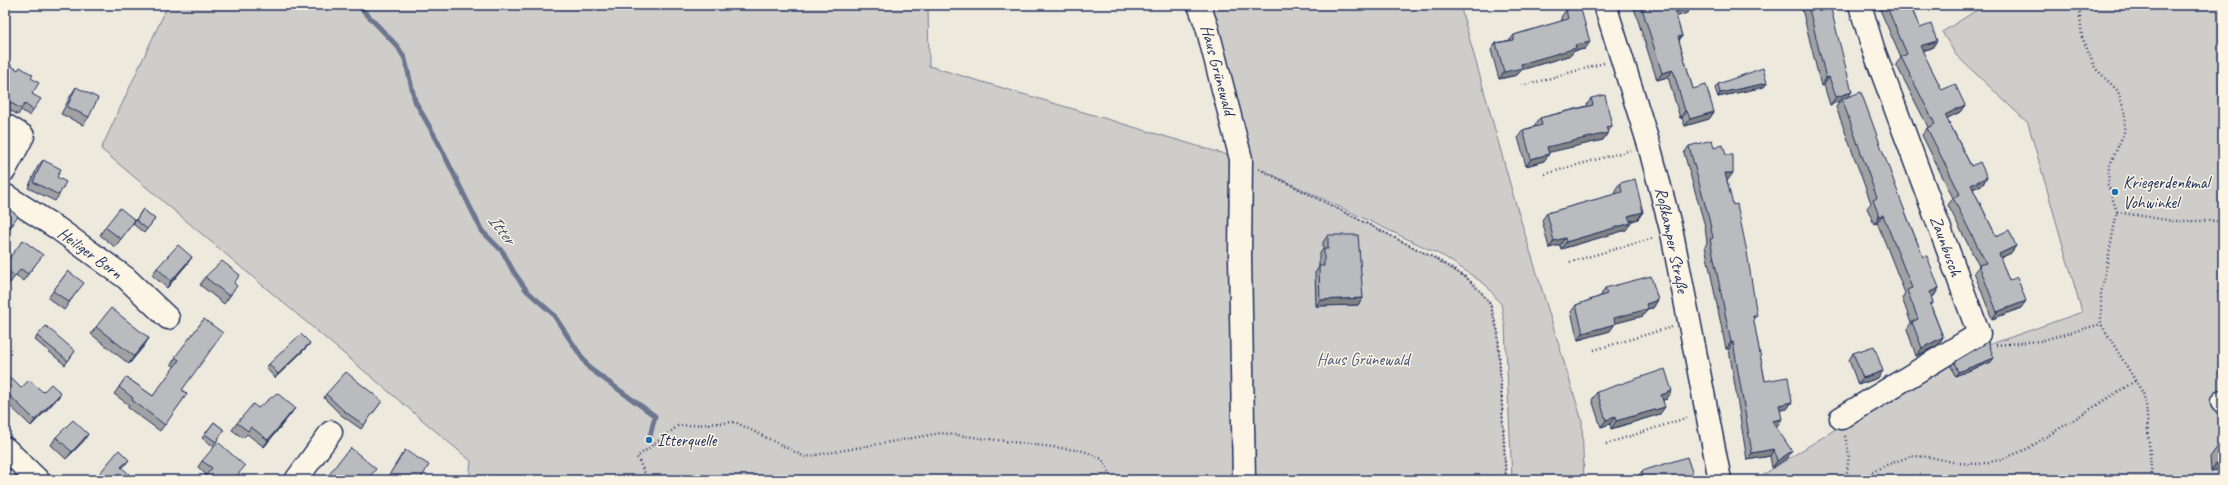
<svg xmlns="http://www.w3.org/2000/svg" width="2228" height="485" viewBox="0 0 2228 485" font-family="Caveat,sans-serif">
<rect width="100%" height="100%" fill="#eee9dd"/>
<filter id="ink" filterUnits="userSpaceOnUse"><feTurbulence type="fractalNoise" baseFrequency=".025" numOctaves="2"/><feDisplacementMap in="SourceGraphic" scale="8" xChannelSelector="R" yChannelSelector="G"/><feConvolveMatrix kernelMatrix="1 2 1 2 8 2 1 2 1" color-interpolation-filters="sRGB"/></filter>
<g filter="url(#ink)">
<path fill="#cfcdca" stroke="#757e94" d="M168,5h760l1,61 312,93 -42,-154h261l54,193 68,223 2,59h-72l-7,-154 -4,-22 -15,-19 -41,-28 -183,-87 172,88 33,20 14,14 10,13 7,27 8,148h-1037l2,-19 -370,-312z
M1985,5h238v475h-468l174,-110 65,-27 88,-31 -54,-189 -72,-68 -14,-23z"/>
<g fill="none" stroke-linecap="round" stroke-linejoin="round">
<path stroke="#6c778f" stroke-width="5" d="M358,5l40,42 7,12 10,42 22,39 45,91 21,21 10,19 14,20 26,23 36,54 66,48 -6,24"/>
<g stroke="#1b2f5e" stroke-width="25">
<path id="minor" d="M1199,5l8,22 34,132 -1,98 4,223
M1605,5l44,140 23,88 48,247
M5,125l18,11 -18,34
M5,195l52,33 69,50 42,40
M2222,402h1
M1841,418l138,-84 -106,-286 -13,-43
M5,448l33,32
M296,480l35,-48"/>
</g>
<path stroke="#1b2f5e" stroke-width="2.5" stroke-dasharray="1 3" stroke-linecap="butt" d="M2079,5l3,32 13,31 23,23 7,22 -1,20 -15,34 -1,18 9,27 -16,82v30l42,69 3,12 6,75
M2220,5l3,5
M1522,86l82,-23
M1259,169l176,89 32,20 14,14 9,12 8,28 8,148
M1545,174l86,-24
M2117,212l56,9h50
M1570,262l84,-24
M1996,345l44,-4 61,-17
M1594,350l78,-23
M1845,436l4,19 -3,25
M1606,444l83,-27
M648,480l-11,-23 41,-31 57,-4 70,35 136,-24 143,18 18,8 11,20
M1070,480l13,-5 31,5
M1858,480l26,-14 27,-10 19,1 27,6 22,1 21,-4 27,-11 108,-68"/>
<use href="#minor" stroke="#fcf5e5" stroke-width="22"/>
</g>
<path fill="#a0a1a3" stroke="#1b2f5e" d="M1633,5h59v1l-5,7 -11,3 6,20 -3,5 14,48 21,23 -5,7 -24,7 -3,-8h-2l-12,-41 -11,3z
M1801,5h29l18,92 56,112 19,48 16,31 -5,8 -3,1 2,6 -2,3 12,31 -5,8 -22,11 -9,-27 4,-6 -9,-25 3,-5 -28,-71 -3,2 -7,-16 4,-5 -35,-96 4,-6 -10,4 -6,-20 -3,1z
M1878,5h32l10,23 12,20 -10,3 20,39 23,15 -5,7 -13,6 24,48 16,11 -4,7 -10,5 23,47 15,17 -11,5 9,23 12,27 -29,11 -18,-47 5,-6 -31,-61 5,-7 -31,-63 6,-8 -32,-63 5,-6z
M1566,10l19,39 -11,2 -3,4 -50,15 -4,5 -18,4 -8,-29 5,-7 14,-3 4,-5 48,-14 -1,-4z
M5,62l12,8 14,8 2,32 -3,6 -9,-6 -3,5 -13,-8z
M1767,83l-3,4 -46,10 -3,-9 3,-4z
M76,87l13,30 -6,8 -22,-11 10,-19z
M1591,98l21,28 -9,14 -55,12 -4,9 -18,5 -8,-29 5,-7 13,-4 -1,-1 5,-7 47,-12v-1z
M1689,146l39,34h-2l39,201 27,21 -5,7 -7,1 -3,16h-1l11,32 -15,10 -2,-12 -23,4 -18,-111h-3l-21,-103 2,-3 -2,-17 -21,-73z
M43,160l14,17 2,18 -4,6 -27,-13 10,-22z
M1620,183l23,29 -5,7 -8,3 -4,8 -65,19 -1,-4 -11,3 -7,-28 5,-7 69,-19 -1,-4z
M5,207l9,16 -9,11z
M143,209l12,10 -11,14 -11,-9z
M135,220l-20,27 -15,-12 5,-8z
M1328,235l35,63 -5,7 -42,1 -1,-33 4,-6v-12l4,-6v-7z
M192,257l-5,7 -20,24 -15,-13 5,-7z
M38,261l-15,20 -7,-6 -6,8 -5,-3v-16z
M68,271l10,19 -14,20 -16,-12z
M205,277l27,16 -8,11 -24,-19z
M1605,288l53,12 -5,8 -6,1 -4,7 -28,7 -5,8 -32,9 -7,-28 5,-7 25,-9v-1z
M204,319l-22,71 5,4 -27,37 -33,-24 2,-2 -15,-11 12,-17 27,19 22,-29 -4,-3z
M96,327l53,11 -20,26 -38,-30z
M37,336l38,15 -10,14 -30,-25z
M310,343l-3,4 -32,31 -9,-10 3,-4z
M1853,353l25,25 -20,7 -9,-25z
M1954,362h37l-36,14 -4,-10z
M5,372l16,16 22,4 18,1 -4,6 -26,27 -26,-25z
M1597,392l70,7 -4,1 -3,14 -49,15 -1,-5 -9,3 -9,-27z
M326,394l56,7 -21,28 -20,-14 -17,-17z
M258,408h37l-5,7 -26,32 -17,-13 -4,4 -11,-8 5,-7z
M214,422l10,8 -11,16 -11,-8z
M56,437l27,5 -17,17 -15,-14z
M2223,445v24l-12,2 -1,-14 8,-11z
M402,454l18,26h-31l-2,-1z
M343,456l25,24h-12l-1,-1z
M202,461l38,12 -34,2 -8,-8z
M1642,471l51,4 -4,5h-59l7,-2z"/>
<path fill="#828385" stroke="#1b2f5e" d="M1692,6l-5,7 -17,6 5,-7z
M1682,36l-5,7 1,-6z
M1937,41l-5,7 -17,5 5,-7z
M1590,42l-5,7 -11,2 -3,4 -50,15 -4,5 -18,4 5,-7 17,-8 54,-19z
M1673,70l-5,7 -11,3 5,-7z
M1829,77l-5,8 -3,1 5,-8z
M1767,83l-3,4 -46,10 2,-4z
M1852,92l-6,7h-4l-2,2 -10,4 6,-8z
M1965,105l-5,7 -20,10 5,-7z
M1685,111h2l-5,7h-2z
M1714,112l-5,7 -24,7 5,-7z
M1612,126l-9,14 -61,14 5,-7 59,-20z
M1549,154l-5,7 -18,5 5,-7z
M1725,173h8l-5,7h-8z
M1987,177l-4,7 -17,8 5,-7z
M1643,212l-5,7 -15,4 5,-7z
M1883,215l-6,7 -3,2 5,-8z
M1631,223l-5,7 -65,19 5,-7z
M1565,238l-5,7 -11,3 5,-7z
M2016,246l-5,7 -17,8 5,-7z
M192,257l-5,7 -20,24 4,-7z
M1939,288l-5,8 -9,3 5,-7z
M1363,298l-5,7 -42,1 4,-6z
M1658,300l-5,8 -6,1 -4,7 -34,9 5,-7 32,-14z
M2026,301l-5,7 -29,11 5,-7z
M1753,316h4l-5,6z
M1615,324l-5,7 -32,9 5,-7z
M1943,337l-5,8 -22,11 6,-8z
M149,338l-5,8 -15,18 5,-8z
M1731,342h2l-4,7h-3z
M310,343l-3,4 -32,31 3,-4z
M1994,358l-3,4 -36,14 3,-4z
M1883,371l-5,7 -20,7 5,-7z
M1672,391l-5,8 -11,3 5,-7z
M61,393l-4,6 -26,27 4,-6z
M1792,402l-5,7 -12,2 4,-6z
M1665,407l-5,7 -49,15 5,-8z
M295,408l-5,7 -26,32 4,-7z
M1615,417l-5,7 -9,3 5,-7z
M1782,419l-5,7 -9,2 4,-7z
M88,434l-5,8 -17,17 6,-7z
M1774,449l-4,7 -23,4 5,-7z
M1792,451l-5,7 -15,10 5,-7z
M2223,459v10l-12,2 8,-11z
M129,460l-5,6 -7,8 4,-7z
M1693,475l-4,5h-9l1,-1z"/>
<path fill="#babbbe" stroke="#1b2f5e" d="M1641,5h51v1l-17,6 7,24 -4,1 15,52 13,-4 8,27 -24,7 -3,-8h-2l-12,-41 -11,3z
M1808,5h22l22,87 -16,5 -7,-20 -3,1z
M1886,5h24l10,23 11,-4 6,17 -17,5 22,44 13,-6 10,21 -20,10 26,51 9,-4 7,15 -16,8 25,51 13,-6 7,16 -17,8 10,27 8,-4 9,24 -29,11 -18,-47 7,-2 -33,-65 7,-4 -33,-66 8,-4 -34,-67 6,-3z
M1580,6l10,36 -15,3 1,3 -55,16 1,4 -18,4 -8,-29 18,-3v-5l54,-16 -2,-9z
M5,62l13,8 2,-3 13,8 -2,3 8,5 -7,11 9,5 -8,11 -8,-6 -4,5 -16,-10z
M1763,68l4,15 -47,10 -2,-9z
M76,87l22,11 -9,19 -22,-10z
M1861,92l43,117 19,48 4,-1 12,32 -9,4 3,11 -3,1 13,33 -21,11 -10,-26 6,-3 -11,-29 5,-2 -29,-73 -4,1 -6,-16 4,-2 -35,-99z
M1605,95l7,31 -6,1 2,6 -61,14 2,7 -18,5 -8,-29 19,-5 -2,-7 53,-13 -2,-7z
M1712,140l2,8 9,-3 3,10h7v18h-8l8,32 4,-1 10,48 10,64h-4l12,65 23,-4 4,25 -13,3 3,14 -10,2 20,30 -15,10 -3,-12 -22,4 -19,-111h-2l-21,-103 3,-1 -4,-19 -20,-73z
M43,160l18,9 -4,8 9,5 -7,13 -26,-13z
M1635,179l8,33 -15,4 3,7 -65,19 -1,-4 -11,3 -7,-28 75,-21 -2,-9z
M5,206l13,10 -10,13 -3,-2z
M120,208l15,12 -14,19 -16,-12z
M143,209l12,10 -8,10 -11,-9z
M1328,235h30l5,63 -43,2 -1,-34h5v-17h4z
M23,240l20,15 -15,19 -7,-5 -6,7 -10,-7v-5z
M178,245l14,12 -21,24 -14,-13z
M222,261l18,14 -6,8 3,3 -8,10 -24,-19z
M68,271l16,12 -15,19 -16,-11z
M1651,276l7,24 -12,4 2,5 -34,9 1,6 -32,9 -7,-28 31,-11 -2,-6z
M111,308l38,30 -15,18 -38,-29z
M204,319l19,14 -41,57 5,4 -22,31 -33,-25 1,-2 -14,-11 7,-10 27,19 26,-36 -4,-3z
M46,326l29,25 -7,10 -31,-25z
M301,334l9,9 -32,31 -9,-10z
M1988,342l6,16 -36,14 -4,-10z
M1874,346l9,25 -20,7 -10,-25z
M1665,369l7,22 -11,4 4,12 -49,14 -1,-4 -9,3 -9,-28z
M5,372l16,16 8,-8 14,12 8,-8 10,9 -26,27 -30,-29z
M346,372l36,29 -18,24 -20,-14 -18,-17z
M277,393l18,15 -27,32 -17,-13 -3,4 -11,-8 16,-19 5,4z
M73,420l15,14 -16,18 -16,-15z
M214,422l10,8 -8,12 -11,-8z
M218,442l27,24 -12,14h-31l10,-12 -10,-7z
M2223,445v14l-4,1 -1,-14z
M351,448l25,21 -9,11h-3l-7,-5 -4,5h-28l18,-24z
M119,450l10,10 -8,7 8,7 -5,6h-30z
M405,450l24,15 -9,15h-22l-9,-5z
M1687,457l6,18 -12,4v1h-51l13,-4 -1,-5z"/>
</g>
<g fill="#1f6fb2" stroke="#fcf5e5" stroke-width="1.5">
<circle cx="2115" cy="192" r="4"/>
<circle cx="649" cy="440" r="4"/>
</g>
<g text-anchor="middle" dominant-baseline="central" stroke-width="3" stroke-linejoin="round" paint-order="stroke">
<g font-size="17" fill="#1b2f5e" stroke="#fcf5e5">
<text transform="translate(1218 70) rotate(75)">Haus Grünewald</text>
<text transform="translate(1672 240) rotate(78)">Roßkamper Straße</text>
<text transform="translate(1946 246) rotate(70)">Zaunbusch</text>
<text transform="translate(90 253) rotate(36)">Heiliger Born</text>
</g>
<g font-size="17" fill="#1b2f5e" stroke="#fcf5e5" text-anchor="start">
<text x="2123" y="182">Kriegerdenkmal<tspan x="2123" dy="20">Vohwinkel</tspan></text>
<text x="657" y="440">Itterquelle</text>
</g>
<g font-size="17" fill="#485679" stroke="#fcf5e5">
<text x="1363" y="359">Haus Grünewald</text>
</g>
<g font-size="18" font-style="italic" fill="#445376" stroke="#fcf5e5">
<text transform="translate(502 229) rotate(52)">Itter</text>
</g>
</g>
<rect width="2228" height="485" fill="none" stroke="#fcf5e5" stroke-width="20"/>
<rect x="10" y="10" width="2208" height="465" fill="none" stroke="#1b2f5e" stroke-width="1.5" filter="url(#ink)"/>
</svg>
